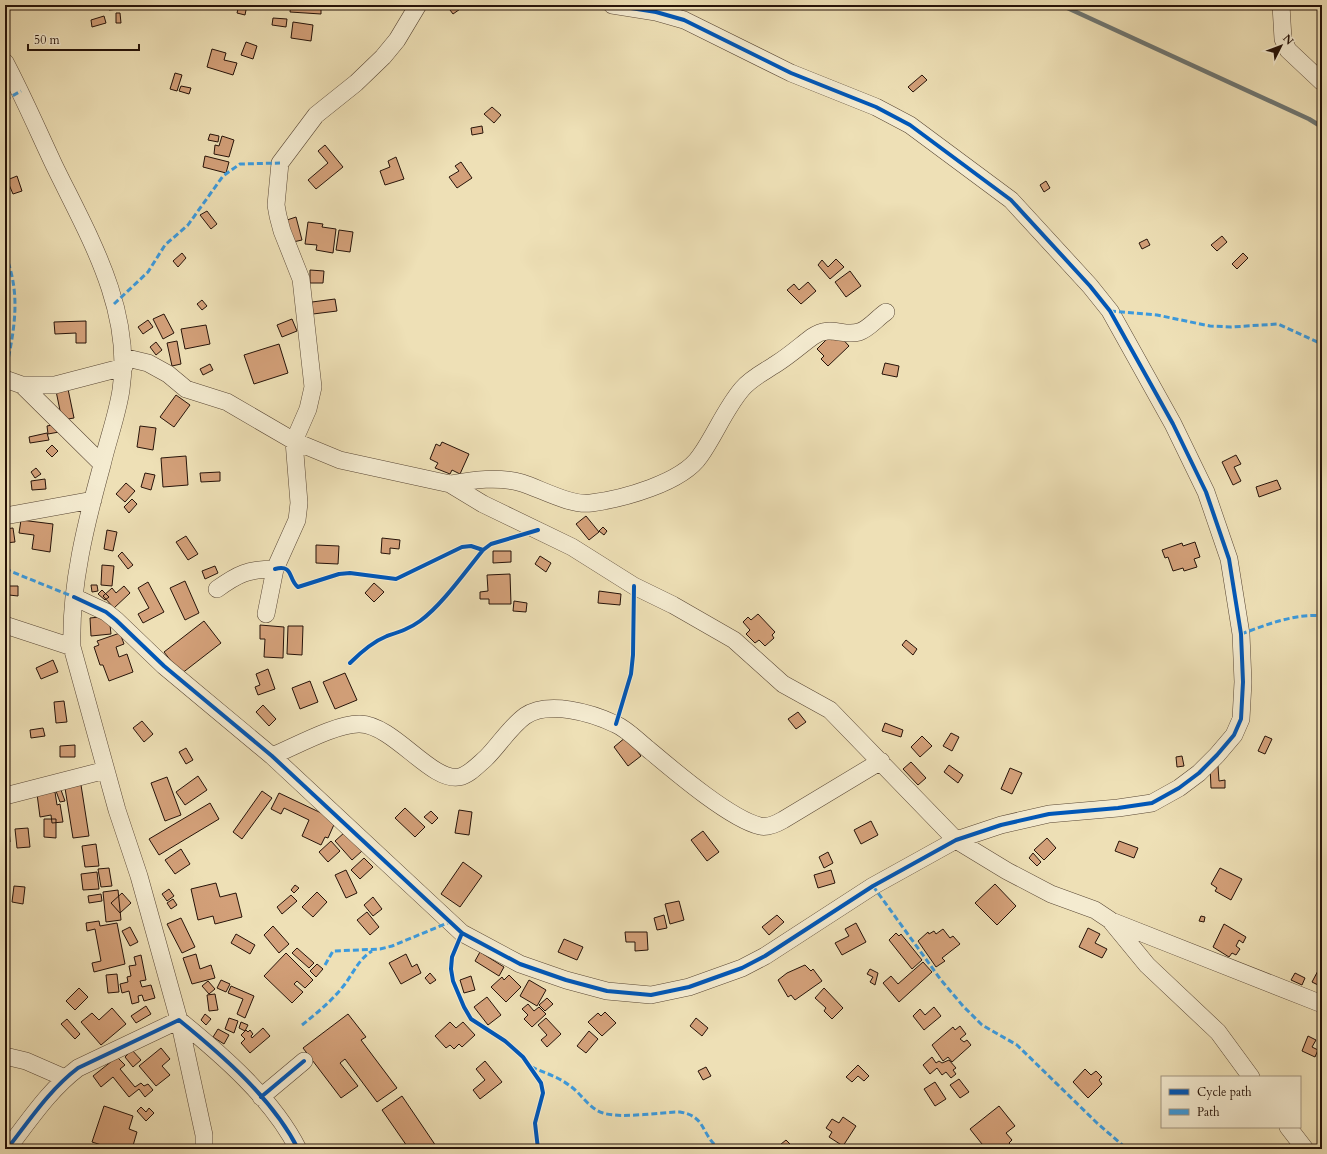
<svg xmlns="http://www.w3.org/2000/svg" width="1327" height="1154" viewBox="0 0 1327 1154" font-family="Cardo,serif">
<rect width="100%" height="100%" fill="#eee0b6"/>
<filter id="stains"><feTurbulence type="fractalNoise" baseFrequency=".005" numOctaves="4"/><feColorMatrix values="0 0 0 0 .2 0 0 0 0 .09 0 0 0 0 .02 0 0 0 .5 -.17"/></filter>
<radialGradient id="worn" r=".72"><stop offset=".6" stop-color="#630" stop-opacity="0"/><stop offset="1" stop-color="#630" stop-opacity=".3"/></radialGradient>
<g fill="none" stroke-linecap="round" stroke-linejoin="round">
<path stroke="#6f7773" stroke-width="4.5" d="M1061,5l248,114 13,8"/>
</g>
<path fill="#d3a079" stroke="#261309" d="M108,5h11v4l-10,1z
M239,5h8l-2,10 -8,-2z
M291,5h30v9l-31,-2z
M448,5h13l2,2 -10,7 -6,-8z
M116,13h4l1,10h-5z
M104,16l2,7 -14,4 -1,-7z
M273,18l14,1 -1,8 -14,-2z
M293,22l20,3 -2,16 -20,-3z
M246,42l11,4 -4,13 -12,-4z
M212,49l14,4 -2,7 13,3 -4,12 -26,-8z
M175,73l7,2 -5,16 -7,-2z
M922,75l5,5 -14,12 -5,-5z
M181,86l10,2 -2,6 -10,-3z
M492,107l9,8 -7,8 -10,-9z
M482,126l1,7 -11,2 -1,-7z
M210,134l9,2 -1,6 -10,-2z
M222,136l12,4 -5,17 -15,-3 1,-9 4,1z
M325,145l18,22 -27,22 -8,-9 20,-17 -10,-12z
M205,156l24,6 -3,11 -23,-6z
M396,157l8,22 -19,6 -5,-14 10,-4 -2,-6z
M461,162l11,16 -15,10 -8,-11 10,-6 -4,-5z
M17,176l5,15 -9,3 -6,-14z
M1046,181l4,7 -6,4 -4,-7z
M207,211l10,13 -6,5 -11,-14z
M296,217l6,23 -9,2 -6,-22z
M308,222l15,2 -1,3 14,2 -3,24 -17,-3 1,-5 -12,-1z
M339,230l14,2 -3,20 -14,-2z
M1222,236l5,6 -10,9 -6,-6z
M1147,239l3,6 -8,4 -3,-6z
M182,253l4,5 -8,9 -5,-6z
M1243,253l5,5 -11,11 -5,-5z
M836,259l8,8 -14,12 -12,-14 4,-5 6,7z
M310,270l14,1 -1,12h-13z
M850,271l11,15 -15,11 -11,-15z
M808,282l8,9 -15,13 -14,-14 7,-6 5,6z
M335,299l2,12 -24,3 -1,-12z
M202,300l5,6 -5,4 -5,-6z
M164,314l10,19 -11,6 -10,-20z
M292,319l5,12 -15,6 -5,-12z
M148,320l5,7 -10,7 -5,-7z
M86,321v22h-10v-10l-21,1 -1,-12z
M206,325l4,19 -25,5 -4,-20z
M838,334l11,12 -21,20 -7,-7 3,-3 -7,-7 12,-12 2,3z
M177,341l4,23 -9,2 -5,-23z
M156,342l6,8 -6,5 -6,-8z
M279,344l9,29 -34,11 -10,-29z
M885,363l14,3 -2,11 -15,-3z
M210,364l3,6 -10,5 -3,-6z
M68,389l6,29 -12,2 -6,-29z
M176,395l14,10 -16,22 -14,-10z
M57,424l2,8 -11,2 -1,-8z
M140,426l16,2 -3,22 -16,-3z
M47,433l2,7 -19,3 -1,-6z
M442,442l27,12 -9,20 -8,-4 -2,4 -15,-6 3,-5 -8,-4 6,-15 4,2z
M52,445l6,6 -6,6 -6,-6z
M1236,455l5,9 -7,3 7,14 -8,4 -11,-23z
M186,456l2,29 -25,2 -2,-29z
M36,468l5,6 -6,4 -4,-6z
M220,472v9l-19,1 -1,-9z
M145,473l10,2 -4,15 -10,-3z
M45,479l1,10 -14,1 -1,-9z
M1277,480l4,9 -22,8 -3,-10z
M126,483l9,8 -10,11 -9,-8z
M132,499l5,5 -8,9 -5,-6z
M586,516l13,16 -10,8 -13,-16z
M21,520l32,4 -3,28 -18,-3 2,-14 -15,-2z
M603,527l4,4 -3,4 -5,-4z
M13,528l2,14 -10,1v-14z
M107,530l10,2 -4,19 -9,-2z
M186,536l12,18 -10,6 -12,-18z
M382,538l18,2 -1,9 -9,-1v6l-9,-1z
M1195,542l5,15 -6,2 3,8 -13,4 -1,-3 -10,3 -5,-14 -3,1 -3,-8 20,-7 1,3z
M316,545l23,1 -1,18 -22,-1z
M493,551h18v11l-18,1z
M122,552l11,13 -5,4 -10,-13z
M540,556l11,7 -5,9 -11,-8z
M102,565l12,1 -2,20 -11,-1z
M215,566l3,7 -13,6 -3,-8z
M510,574l1,30h-22v-5h-9v-7l8,-1 -1,-16z
M185,581l14,32 -14,7 -15,-32z
M148,582l16,30 -21,11 -5,-9 11,-6 -11,-20z
M374,583l10,9 -10,10 -9,-9z
M91,585h6l1,6 -6,1z
M9,586h9v10l-9,-1z
M124,586l6,7 -16,15 -11,-12 9,-8 4,5z
M102,590l7,7 -4,3 -7,-6z
M599,591l22,3 -1,11 -22,-2z
M514,601l13,2 -1,9 -13,-1z
M758,614l17,18 -3,3 2,3 -9,8 -6,-6 -4,3 -9,-9 4,-4 -7,-8 5,-5 3,3z
M109,616l2,18 -20,2 -1,-18z
M204,621l17,22 -40,31 -17,-22z
M260,625l24,2 -1,31 -19,-1 1,-18h-5z
M288,626h15l-1,29 -15,-1z
M120,633l4,11 -8,3 3,10 8,-3 6,18 -24,9 -6,-16h-3l-6,-18 5,-2 -2,-4z
M906,640l11,9 -4,6 -11,-10z
M53,660l5,12 -17,7 -5,-11z
M268,669l7,20 -17,6 -3,-8 5,-2 -4,-11z
M345,673l12,27 -22,9 -12,-27z
M310,681l8,21 -18,7 -8,-21z
M64,701l3,21 -11,1 -2,-21z
M263,705l13,14 -7,7 -13,-14z
M798,712l8,10 -10,7 -8,-10z
M142,721l11,13 -9,8 -11,-14z
M885,723l18,7 -2,7 -19,-6z
M43,728l2,8 -14,2 -1,-8z
M951,733l8,4 -7,14 -9,-5z
M922,736l10,10 -12,11 -9,-10z
M1265,736l7,3 -7,15 -7,-3z
M626,737l15,19 -13,10 -14,-19z
M75,745v12h-15v-11z
M186,748l7,12 -7,4 -7,-12z
M1182,756l2,10 -7,1 -1,-10z
M911,762l15,16 -8,7 -15,-16z
M949,765l14,10 -5,8 -14,-11z
M1210,766h8l1,15 6,-1v8h-14z
M1010,768l12,5 -10,21 -11,-5z
M198,776l9,14 -22,15 -9,-13z
M167,777l14,38 -16,6 -14,-38z
M81,785l8,51 -16,2 -8,-50z
M61,790l4,11 -5,1 -4,-11z
M262,791l10,7 -30,41 -9,-7z
M55,792l2,13 3,-1 3,18 -11,1 -1,-8 -11,2 -3,-23z
M279,793l57,27 -8,18 -3,-1 -4,8 -19,-9 7,-16 -25,-12 -3,6 -10,-5z
M210,803l9,16 -60,36 -10,-16z
M405,808l20,19 -10,10 -20,-19z
M459,810l13,2 -3,23 -14,-2z
M431,811l7,7 -6,6 -8,-7z
M5,816h3l2,26 -5,1z
M44,819h12v19l-12,-1z
M871,821l7,14 -17,9 -7,-14z
M28,828l2,19 -13,1 -2,-19z
M703,831l16,21 -12,9 -16,-21z
M345,832l17,19 -10,9 -17,-19z
M1047,838l9,10 -12,12 -10,-10z
M331,841l9,10 -12,11 -9,-10z
M1119,841l19,7 -4,10 -19,-7z
M96,844l3,22 -14,1 -3,-21z
M181,849l9,15 -15,10 -10,-14z
M828,852l5,11 -9,5 -5,-11z
M1033,853l8,9 -4,4 -8,-8z
M364,858l9,9 -13,12 -9,-9z
M463,862l19,14 -22,31 -19,-13z
M109,868l3,18 -11,1 -3,-18z
M1220,868l22,11 -11,21 -16,-9 2,-3 -6,-4z
M346,870l11,23 -11,5 -11,-23z
M831,870l4,13 -17,5 -4,-13z
M97,872l2,17 -16,1 -2,-16z
M216,883l4,14 16,-4 6,24 -27,7 -2,-8 -15,4 -7,-31z
M995,884l21,22 -19,19 -22,-22z
M295,885l4,3 -5,5 -3,-3z
M14,886l11,1 -2,17 -11,-2z
M169,889l5,7 -7,5 -5,-7z
M118,890l3,30 -15,2 -3,-30z
M317,892l10,10 -14,15 -11,-10z
M122,893l9,10 -11,10 -9,-10z
M101,894l1,7 -13,2 -1,-7z
M291,895l6,6 -15,13 -5,-7z
M373,897l9,12 -9,7 -9,-11z
M173,899l4,6 -6,4 -4,-6z
M679,901l5,19 -14,4 -5,-20z
M367,912l12,15 -9,8 -13,-15z
M664,915l3,13 -10,2 -3,-12z
M777,915l7,7 -15,13 -7,-8z
M1201,916l4,1 -1,5 -5,-1z
M181,918l14,29 -13,6 -15,-29z
M99,921l1,5 17,-3 8,41 -31,8 -2,-9 9,-2 -6,-32 -8,2 -1,-8z
M856,923l10,19 -24,13 -7,-12 14,-7 -4,-7z
M1224,924l22,13 -3,6 -4,-3 -3,6 4,3 -4,6 -4,-2 -3,4 -16,-10z
M273,926l16,18 -10,9 -15,-18z
M130,927l8,15 -8,4 -8,-15z
M1088,928l12,6 -5,9 12,6 -5,9 -23,-11z
M943,929l7,9 3,-2 7,8 -18,14 3,3 -9,6 -18,-26 10,-9 1,2 5,-3 2,3z
M625,932h22l1,18 -13,1v-9h-9z
M896,933l3,3 2,-2 21,26 -10,9 -23,-29z
M236,934l19,11 -5,9 -19,-11z
M564,939l19,8 -6,13 -19,-8z
M297,948l17,15 -5,5 -17,-15z
M480,952l24,15 -5,9 -24,-15z
M286,953l27,27 -8,8 -8,-7 -3,3 9,8 -11,11 -28,-27z
M196,954l4,15 11,-4 4,13 -23,6 -9,-26z
M406,954l6,13 5,-3 4,9 -20,11 -12,-21z
M141,955l5,25 -6,1 2,6 9,-2 4,13 -11,3 -2,-6 -4,1 1,6 -7,2 -3,-13 -7,2 -2,-9 8,-2 -1,-5 4,-1 -2,-10 7,-1 -2,-8z
M923,962l9,10 -33,30 -16,-19 8,-7 7,8z
M317,964l6,5 -7,8 -6,-6z
M805,965l6,6 2,-2 9,12 -27,19 -4,-5 -3,2 -10,-17 9,-7z
M1321,965l1,12 -4,8 -6,-3z
M870,969l8,4 -3,12 -5,-3 3,-5 -6,-3z
M430,973l6,7 -6,4 -5,-6z
M1295,973l10,5 -3,7 -11,-5z
M117,974l2,18 -11,1 -2,-18z
M509,975l12,12 -15,15 -15,-15 11,-10 2,3z
M471,976l4,14 -11,3 -4,-13z
M221,980l9,4 -4,8 -9,-4z
M529,980l17,10 -9,16 -17,-10z
M208,981l7,8 -6,5 -7,-8z
M231,986l23,10 -9,22 -8,-4 6,-15 -15,-6z
M79,988l9,9 -13,13 -9,-9z
M824,988l19,20 -11,11 -8,-8 2,-3 -11,-10z
M215,994l3,16 -9,1 -2,-16z
M487,997l14,18 -13,10 -14,-18z
M547,998l6,6 -8,7 -6,-6z
M528,1004l6,7 5,-4 7,7 -14,13 -8,-8 4,-4 -6,-6z
M146,1006l5,8 -15,9 -5,-7z
M934,1007l7,9 -17,14 -11,-14 7,-7 5,6z
M112,1008l14,16 -25,21 -20,-23 11,-9 7,7z
M605,1012l11,11 -14,13 -14,-14 10,-9 3,3z
M205,1014l6,5 -5,6 -5,-5z
M348,1014l18,23 -5,3 36,48 -20,14 -32,-43 -5,4 18,23 -17,12 -38,-50z
M229,1018l9,3 -4,12 -9,-4z
M546,1018l15,16 -14,13 -6,-7 6,-5 -9,-10z
M696,1018l12,10 -6,8 -12,-10z
M67,1019l13,15 -5,5 -14,-15z
M241,1022l7,3 -3,6 -6,-3z
M450,1022l6,6 7,-6 12,13 -13,12 -3,-3 -5,5 -4,-4 -4,3 -11,-12z
M960,1026l6,8 -6,5 4,3 3,-2 4,5 -19,17 -4,-5 -5,4 -11,-16 21,-18 2,3z
M263,1028l7,8 -20,17 -9,-10 4,-4 -4,-4 5,-5 2,2 2,-2 3,4 -2,2 1,2z
M218,1029l11,6 -5,9 -11,-7z
M589,1031l9,8 -12,14 -9,-7z
M1308,1036l8,4 -4,7 6,3 -3,7 -13,-6z
M161,1048l9,11 -8,7 8,9 -14,11 -17,-20z
M132,1050l9,10 -8,7 -8,-10z
M117,1057l8,8 -5,4 15,18 6,-4 3,3 4,-2 5,6 -8,7 -6,-8 -10,8 -16,-20 -12,10 -8,-11z
M932,1057l4,6 3,-2 3,2 7,-3 7,8 -3,2 3,4 -5,4 -5,-6 -4,3 -5,-7 -7,6 -7,-9z
M485,1061l17,21 -22,17 -7,-9 12,-10 -9,-11z
M858,1065l11,11 -5,5 -6,-5 -6,6 -6,-5z
M706,1067l5,9 -8,4 -5,-9z
M1085,1069l6,6 5,-4 6,6 -3,3 3,4 -14,14 -15,-16z
M959,1079l10,13 -9,6 -10,-13z
M935,1082l11,17 -11,7 -11,-17z
M402,1096l36,53h-29l-27,-39z
M104,1106l29,10 -4,13 8,3 -5,17h-18l-22,-7z
M999,1106l16,20 -9,7 6,7 -3,3 5,6h-28l-16,-20z
M141,1107l5,5 3,-4 5,5 -8,8 -9,-10z
M843,1117l13,9 -13,20 -14,-9 3,-5 -6,-4 6,-9 7,4z
M786,1140l6,6 -3,3h-14z"/>
<g fill="none" stroke-linecap="round" stroke-linejoin="round">
<g stroke="#584634" stroke-width="18">
<path id="minor" d="M1281,5l2,34 5,11 34,32
M5,62c18,34 33,69 49,103 34,70 79,144 67,225 -4,26 -13,49 -19,75 -16,58 -32,121 -30,182l45,163 22,66 40,144 25,115v14
M123,357l25,6 20,11 18,15 41,13 67,39 46,19 110,24 33,20 89,43 62,39 39,19 61,35 49,44 47,26 126,130 51,31 44,23 44,16 15,10 37,45 71,67 33,45
M5,379l17,6h33l69,-18
M22,385l80,79
M450,484c23,-4 48,-8 72,-1 19,6 49,23 69,20 31,-4 91,-20 109,-47 15,-21 25,-47 42,-67 9,-11 22,-17 34,-25 13,-8 24,-18 36,-27 19,-13 30,0 47,-5 10,-3 18,-14 27,-20
M5,516l88,-16
M217,589c21,-15 31,-20 58,-20
M74,597l32,15 10,8 48,46 108,90 190,177 58,31 46,16 41,11 44,4 38,-8 53,-19 23,-12 108,-70 83,-46 45,-15 48,-11 69,-6 34,-5 27,-15 20,-15 18,-18 17,-20 7,-16 2,-37 -2,-48 -12,-75 -23,-67 -33,-68 -63,-113 -20,-25 -79,-86 -101,-75 -34,-18 -85,-34 -107,-53 -28,-8 -44,-7
M266,614l9,-45 22,-49 2,-17 -5,-62 14,-32 5,-22 -12,-108 -19,-48 -4,-15 -2,-11 4,-42 36,-48 40,-32 27,-26 14,-17 21,-35
M5,625l67,22
M272,756c22,-9 65,-33 88,-32 34,1 71,58 99,53 10,-2 19,-12 27,-19 13,-13 24,-31 39,-42 23,-16 67,-3 90,8 12,5 23,17 33,25 25,21 82,70 112,77 8,2 16,-2 23,-6l98,-59
M5,796l101,-26
M1114,922l208,82
M5,1056l21,5 39,17
M261,1097l43,-36
M1288,1127l17,22
M7,1149c22,-28 42,-59 71,-81l101,-48c43,35 94,79 119,129"/>
</g>
<use href="#minor" stroke="#f4ebd0" stroke-width="17"/>
<path stroke="#3c9add" stroke-width="3" stroke-dasharray="6 3" stroke-linecap="butt" d="M5,100l16,-9
M5,254c17,41 9,78 0,120
M114,304l34,-32 17,-27 23,-20 35,-49 17,-12 40,-1
M1110,311l47,4 53,11 21,1 47,-3 44,20
M5,569l69,28
M1241,634c25,-9 54,-21 81,-18
M873,886l68,94 22,26 19,19 35,20 80,78 30,26
M325,965l8,-14 47,-2 12,-3 58,-24
M302,1025c15,-12 31,-25 43,-41 9,-12 13,-24 27,-33
M531,1067c14,6 28,10 39,19 12,8 19,23 33,27 19,6 56,-1 77,-1 25,4 21,20 36,34 15,4 32,-3 45,3"/>
<g stroke="#f4ebd0" stroke-width="6">
<path id="cycleway" d="M275,569c19,-5 13,11 23,18l41,-13 11,-1 46,6 66,-32 9,-1 12,4
M74,597l32,15 10,8 48,46 108,90 190,177 58,31 46,16 41,11 44,4 38,-8 53,-19 23,-12 108,-70 83,-46 45,-15 48,-11 69,-6 34,-5 27,-15 20,-15 18,-18 17,-20 7,-16 2,-37 -2,-48 -12,-75 -23,-67 -33,-68 -63,-113 -20,-25 -79,-86 -101,-75 -34,-18 -85,-34 -107,-53 -28,-8 -44,-7
M350,663c11,-11 22,-21 37,-27 12,-4 22,-7 33,-15 22,-16 45,-49 63,-71l8,-6 47,-14
M616,724l15,-50 2,-19 1,-69
M462,933l-10,24 -1,12 2,12 11,26 7,12 34,22 18,16 18,26 2,10 -8,30 3,26
M261,1097l43,-36
M7,1149c22,-28 42,-59 71,-81l101,-48c43,35 94,79 119,129"/>
</g>
<use href="#cycleway" stroke="#0057b8" stroke-width="4"/>
</g>
<rect width="1327" height="1154" fill="none" stroke="#eee0b6" stroke-width="20"/>
<rect x="6" y="6" width="1315" height="1142" fill="none" stroke="#261309" stroke-width="2"/>
<rect x="10" y="10" width="1307" height="1134" fill="none" stroke="#261309"/>
<rect x="1161" y="1076" width="140" height="52" fill="#f4ebd0" stroke="#a29580"/>
<rect x="1169" y="1089" width="20" height="6" fill="#0057b8" stroke="#a29580"/>
<text x="1197" y="1096" font-size="12" fill="#261309">Cycle path</text>
<rect x="1169" y="1109" width="20" height="6" fill="#3c9add" stroke="#a29580"/>
<text x="1197" y="1116" font-size="12" fill="#261309">Path</text>
<g transform="translate(1281 46) rotate(48)" stroke="#f4ebd0" stroke-width="3" paint-order="stroke">
<path d="M0-3L7 15L0 10L-7 15Z" fill="#261309"/>
<text y="-6" font-size="11" font-weight="bold" text-anchor="middle" fill="#261309">N</text>
</g>
<path d="M28 44v6h111v-6" fill="none" stroke="#261309" stroke-width="2"/>
<text x="34" y="44" font-size="12" fill="#261309" stroke="#f4ebd0" stroke-width="3" paint-order="stroke">50 m</text>
<rect width="100%" height="100%" filter="url(#stains)"/>
<rect width="100%" height="100%" fill="url(#worn)"/>
</svg>
